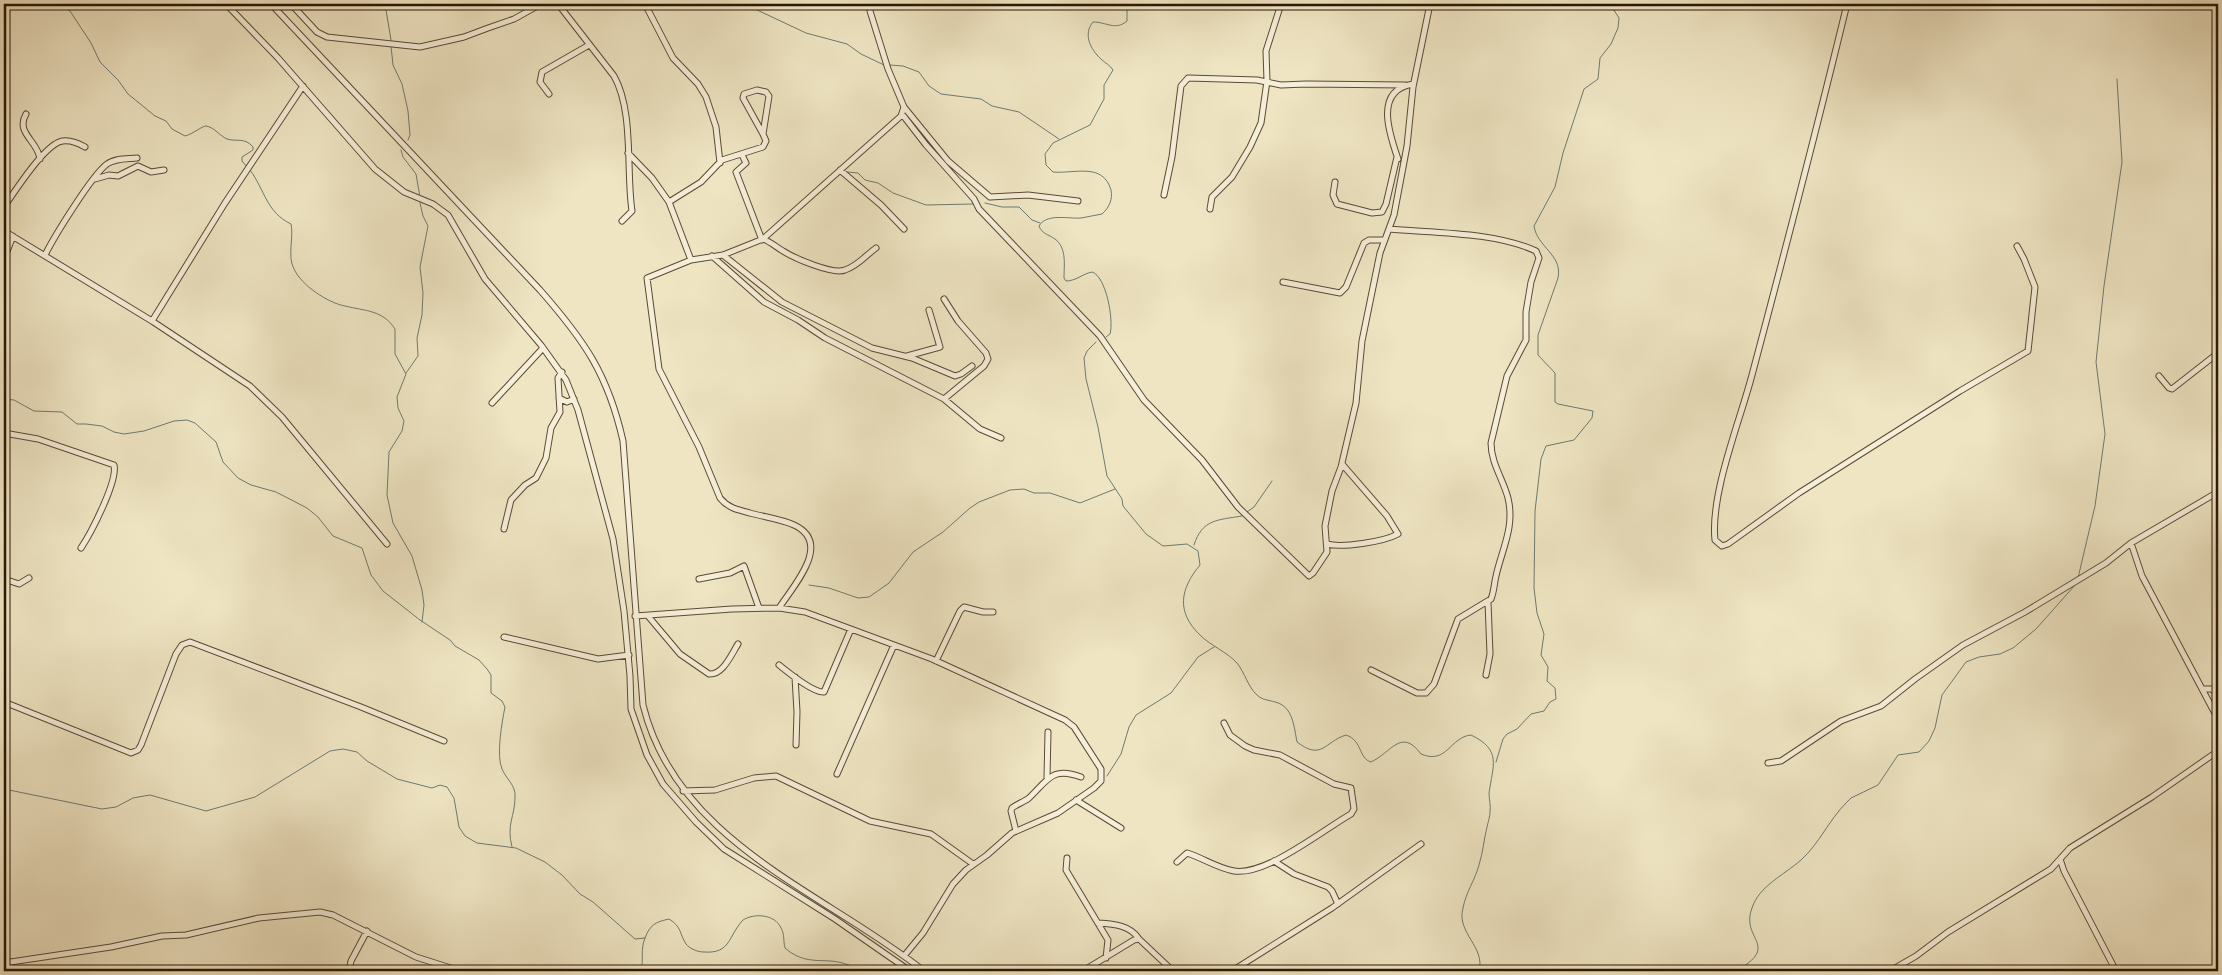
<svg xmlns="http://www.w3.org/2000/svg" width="2222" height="975" viewBox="0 0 2222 975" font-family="'IM FELL DW Pica',serif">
<rect width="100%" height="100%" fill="#efe5c3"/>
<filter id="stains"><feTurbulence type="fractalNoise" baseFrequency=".004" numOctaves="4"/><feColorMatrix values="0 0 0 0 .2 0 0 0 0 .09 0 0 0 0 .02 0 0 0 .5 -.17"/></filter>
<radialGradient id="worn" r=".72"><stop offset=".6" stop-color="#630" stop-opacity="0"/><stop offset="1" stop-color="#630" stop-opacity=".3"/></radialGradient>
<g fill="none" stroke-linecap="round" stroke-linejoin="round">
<path stroke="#6d7b71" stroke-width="1" d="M56,4l14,7 21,32 9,19 18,18 10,14 27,22 11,5 6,8 13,7c8,-2 17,-10 21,-10 8,1 14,10 21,13 9,3 18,-2 26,8v3l-11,7v4l5,6
M385,4l6,36
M755,9l51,24 41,11 14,10 23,11
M391,46l2,19 9,19 6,27 2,24 -2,5
M890,65l13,1 16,6 10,14 12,8 40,5 11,7 27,6 40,27
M401,150l2,7 13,17 4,23
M250,170c15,20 16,42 41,54 3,14 -4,32 3,45 7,16 34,34 51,37 20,5 38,4 50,23v25l11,20 -9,23 1,11 6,13 -2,10 -13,21 -2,43 6,28 19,33 10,34 2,15 -2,17
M848,172l10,1 7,7 13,3 15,10 33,12 47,-1
M985,203l17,4h17l13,13 8,3
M1106,337l4,-3c4,-14 -4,-58 -18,-62 -10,2 -16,9 -26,9l-2,-3c0,-13 3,-30 -9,-39 -7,-5 -13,-5 -16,-13 7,-13 30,-7 42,-8 7,-1 14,-3 21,-4 7,-6 11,-15 9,-24 -8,-28 -37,-16 -58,-18l-7,-7 -1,-11 8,-11 37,-18 14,-26v-14l9,-15c-3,-5 -8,-7 -12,-11 -11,-10 -18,-25 -8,-37 14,0 22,9 34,-1v-17
M1096,342l-9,9 -3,7 2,21 12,48 9,49 15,23 1,7 23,28 17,12 24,-2 11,7 2,14c-20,24 -24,47 0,70 11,11 27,17 37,28 8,10 11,24 20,32 5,5 12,5 18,7 18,4 19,25 22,40 25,19 27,0 49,-7 17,6 12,23 25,27 20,-9 30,-35 50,-8 26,11 29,-17 50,-19 31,15 22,30 18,58 0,6 2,13 1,19 0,5 -2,10 -3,15 -3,12 -4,25 -8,38 -4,15 -13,27 -16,43 -7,25 23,39 16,63
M406,373l12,-17 -1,-18 5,-23 1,-22 -3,-26 8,-41 -5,-10 -3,-13
M4,399l10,1 20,11 28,1 15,12h9l16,2 12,6 10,2 20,-3 30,-10 13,-1 8,3 21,19 7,20 15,16 13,7 25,7 31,16 11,9 15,19 29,12 9,27 12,16 37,29 30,20 5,6 24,14 8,9 4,6v18l11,8 3,6c-3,15 -9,48 -3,62 4,10 14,16 13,28 0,20 -9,27 -3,50
M1247,512l7,-5 18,-26
M1194,545c8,-26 24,-25 48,-29
M2078,578l17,-72 10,-72 -9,-72 8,-76 18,-124 -5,-83
M809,585l20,3 29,10 11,-1 20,-14 24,-31 30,-20 27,-24 9,-6 31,-12 14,-1 10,4h16l30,10 35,-14
M1496,762l7,-23 4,-5 10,-5 14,-15 13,-3 6,-9 6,-3 -1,-11 -8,-7 1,-14 -7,-12 3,-21 -7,-21 -3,-25 1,-77 6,-52 5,-13 28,-6 18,-22 1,-7 -35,-7 -3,-2v-29l-17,-18v-20l20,-57c5,-23 -21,-31 -24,-52l21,-39 8,-34 21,-64 14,-10 2,-21 11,-14 7,-16 1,-10 -9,-14
M1107,776l14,-22 8,-27 7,-12 35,-22 27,-36 16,-10
M4,789l98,20 14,-2 17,-9 17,-3 56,16 49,-14 75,-46 13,-2 14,3 10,9 30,18 35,9 8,-3 7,2 7,11 5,29 6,9 12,7 39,5 29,14 17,13 18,19 13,8 42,37 10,-1c5,-13 10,-16 24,-19 13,8 10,14 17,25 4,5 12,8 18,8 27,2 24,-16 39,-32 11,-7 32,-6 38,8 4,7 2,13 4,20 26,23 47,3 74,23
M641,971c3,-12 -1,-21 4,-33
M1736,971c46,-26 4,-31 16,-63 7,-22 32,-33 49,-48 18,-16 28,-40 45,-57l5,-5 27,-13 20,-30 21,-3 10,-11 6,-13 7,-33 24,-33 13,-5 21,-3 13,-6 23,-19 40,-45"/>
<g stroke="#5b4a34" stroke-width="7">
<path id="minor" d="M226,4l52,54 97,111 29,23 29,12 15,11 37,64 56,66 25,35 12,30 35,129 11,72 6,65 1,33 16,46 16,29 33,38 28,27 111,70 75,52
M271,4l269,286c44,50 68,84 83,151l20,264c34,138 180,186 281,266
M291,4l26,28 10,5 93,10 44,-10 24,-9 26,-9 27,-15
M558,4l56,72c20,35 12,95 18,135l-10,10
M645,4l28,54 25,26 8,13 10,30 4,36
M1847,4c-30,124 -62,247 -95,371 -12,46 -42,119 -37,165l7,6 6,-2 71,-51 161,-102 68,-40 7,-64 -11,-28 -7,-13
M549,94l-9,-12 2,-10 47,-27
M904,107l44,54 42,36 38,-2 50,6
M26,114c-11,19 12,27 14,45
M902,114l24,31 48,54 5,10 121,127 44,64 58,60 36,47 71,69 4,-3 14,-21 -2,-26 7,-35 9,-24 15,-64 6,-62 18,-88 14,-38 13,-69 6,-59 17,-83
M628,153l24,25 17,24 22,58
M742,155l4,8 -10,9 26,68
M1398,159c-9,-26 -24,-69 15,-75v3
M840,170l41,35 23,24
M95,179l14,-4 9,1 20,-10 13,6 13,-2
M1335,182l-2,13 4,9 35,9 10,-1 4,-8 11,-47
M1164,195l8,-38 9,-71 7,-8 69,2 24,5 25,-1 99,1
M669,202l32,-20 21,-22 41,-13 3,-6 -3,-7 -20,-36 1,-4 13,-4 9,2 3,4 -6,38
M4,207c11,-16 38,-58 55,-65 8,-3 19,1 26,5
M1210,209l2,-12 20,-20 18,-30 11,-24 6,-42 -1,-30 15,-47
M4,231l148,90 98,65 32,31 105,127
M763,239c8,3 13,8 20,12 11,7 50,24 62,19 13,-4 21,-15 31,-22
M45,255c9,-18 47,-80 62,-91 8,-6 20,-5 30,-6
M723,255l59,47 90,46 40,10 43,18 6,-2 11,-8
M712,256l52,46 34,18 27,18 119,61 36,30 21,9
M4,259l9,-23
M1283,282l57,11 6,-6 18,-44 5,-3h15
M944,299l14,22 28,32 2,6 -4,7 -40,33
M152,321l73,-118 78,-117
M907,356l33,-9 -11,-37
M2159,376l10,12 3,1 46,-36
M559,398l8,4 7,-3
M492,403l51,-55
M4,433l34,6 76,26c4,16 -23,68 -33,83
M504,529l7,-29 14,-15 11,-7 10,-20 5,-30 9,-16 -2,-34 4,-6
M2131,543l11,33 76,143
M1327,544c15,4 56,-2 71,-10l-11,-18 -45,-52
M4,579l15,5 10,-6
M699,579l31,-6 14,-7 15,42
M779,608c15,-23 54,-65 15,-83 -13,-6 -30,-8 -44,-12 -12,-3 -22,-5 -30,-15l-21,-51 -40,-78 -12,-91 44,-18 32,-5 40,-16 138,-123 3,-9 -16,-38 -18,-58v-7
M635,616l97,-7 47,-1 26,4 127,47 133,61 9,7 27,42v12l-7,7 -36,25 -46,20 -25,22 -21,15 -13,14 -30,49 -19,23
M648,616l32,38 29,20c14,1 22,-19 29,-30
M504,637l94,22 31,-4
M936,661l24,-50 4,-4 19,5h10
M779,665c9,7 34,28 45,27l27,-63
M1371,670l46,23h9l8,-9 24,-65 33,-20c3,-7 3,-15 5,-23 6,-27 19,-49 12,-78 -5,-19 -17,-35 -17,-55l16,-67 19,-36v-28l5,-30 8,-24 -3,-7c-41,-19 -101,-18 -147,-22
M1486,675l4,-21 -2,-52
M795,677l2,35 -1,33
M2202,689h10l6,7
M4,702l127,51 7,-3 3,-5 35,-91 6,-9 8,-3 171,65 83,34
M1768,763l13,-2 60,-40 40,-15 34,-27 48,-34 62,-33 81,-49 25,-20 87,-51
M837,774l57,-129
M1047,778l1,-46
M683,791l32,-1 39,-12 22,-2 94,45 61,13 42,30
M1076,800l45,28
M1016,831l-5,-20 1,-3c5,-4 12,-6 17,-10 19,-18 23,-32 52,-21
M1067,858l-1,12 42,70 -2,18
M2060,859l4,12 52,100
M1274,861l20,13 34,13 4,4 6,13
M1177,862l10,-9c16,5 30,15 47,18 32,5 89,-41 117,-57l3,-5 -3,-21 -17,-4 -54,-29 -26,-5 -9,-4 -15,-11 -6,-12
M1098,923c15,1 32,2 41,16
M4,963l107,-16 51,-11 24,-1 73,-17 61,-6 13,3 83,42 44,14
M349,971l2,-10 16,-30
M1083,971l51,-31 5,-1 34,32
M1232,971l100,-63 89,-64
M1890,971l26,-15 32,-24 103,-63 19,-21 82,-51 66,-46"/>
</g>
<use href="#minor" stroke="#f5eed8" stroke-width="5"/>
</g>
<rect width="2222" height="975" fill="none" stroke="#efe5c3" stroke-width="20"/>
<rect x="5" y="5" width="2212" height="965" fill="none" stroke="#2a1604" stroke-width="2.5"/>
<rect x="10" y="10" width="2202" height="955" fill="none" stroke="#2a1604"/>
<rect width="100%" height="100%" filter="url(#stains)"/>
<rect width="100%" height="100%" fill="url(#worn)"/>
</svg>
